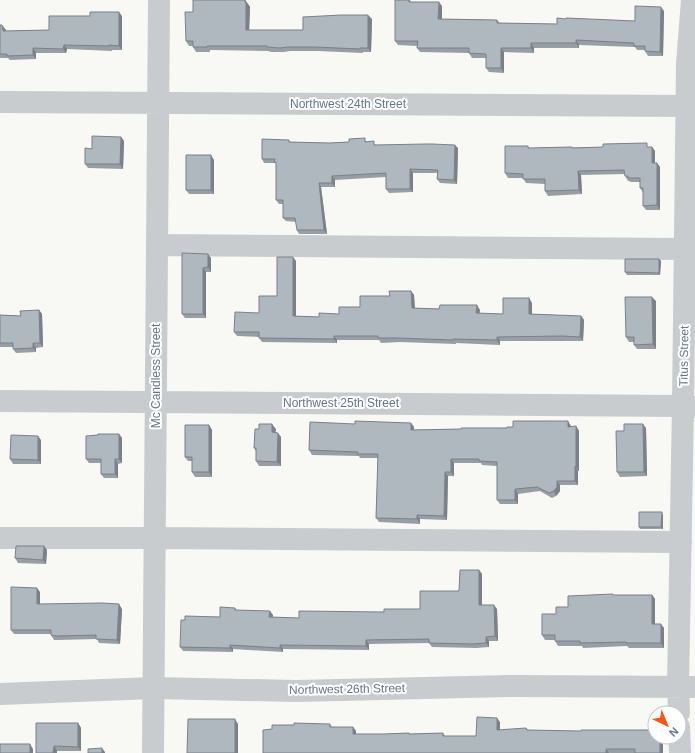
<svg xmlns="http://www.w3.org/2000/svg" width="695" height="753" viewBox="0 0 695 753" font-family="Arial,sans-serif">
<rect width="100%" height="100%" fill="#f8f8f5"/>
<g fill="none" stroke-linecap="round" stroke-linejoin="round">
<path stroke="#c8cccf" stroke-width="22" d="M0,102l695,4
M157,245l528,4
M0,401l683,5 12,1
M0,538h155l526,4
M0,694l154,-6 142,3 216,-5 183,1
M679,713l-1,-26 5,-281 4,-342 5,-64
M679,727l1,26
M153,753l6,-753"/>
</g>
<path fill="#979ea4" d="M193,0h52l5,7 -1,23h54l69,-11 -1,33h-8v1l-45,-2h-28l-6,1h-14l-1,-1 -59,-1v2h-14l-3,-5v-1h-4l-3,-5 7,-29z
M395,0h15l1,2 31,4v13l55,1 3,3 57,1 78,-3 29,-10 -1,45h-15l-3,-5v-1h-8l-2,-3 -56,-2v3h-45v5l-30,-1v21l-15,-1 -3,-4v-10h-14l-3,-5 -49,-1 -3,-4v-2l-19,-1 -3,-4z
M90,16h32v34h-10v1l-45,-2 -1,4h-30v6l-26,1 -2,-2h-8v-33l6,5v1l43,-1z
M121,137l3,4 -1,28 -35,-1 -3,-4 7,-15z
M289,140l1,2 39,1 39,-2 8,4 82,3 -1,36 -17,-1 -3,-4 1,-6h-25v19l-24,1 -3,-4v-12l-51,3v7h-14l6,47h-28l-2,-4 -1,-8 -10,-1 -3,-3v-14h-4l-3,-4v-36l-1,-1h-11l-2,-4z
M528,146l1,2 123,-1 3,4v12h2l3,4v43h-14l-3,-4v-14l-3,-4v-6h-9l-2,-1h-1l-3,-5v-2l-44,1 1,19 -34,2 -3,-5v-7l-19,-1 -3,-5h-15l-3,-5z
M214,160v34h-25l-3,-4z
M182,253l29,5v14h-5v46h-21l-3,-4z
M659,259l2,2 -1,14h-33l-2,-3z
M296,261v55l23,1 20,-3 21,-7 30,-11 21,-5 3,4 1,13 65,2 -1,3 24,1 29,-11v11l49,2 3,4 -1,21h-83v4l-44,-2v1l-56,-2 -19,1 -2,-3h-42v3l-75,-1 -3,-4v-1l-22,-1 -3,-4 25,-19 18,-17z
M656,301v48h-19l-3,-4v-3h-5l-3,-5z
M39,310l3,4 1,33 -7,1v4l-20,1 -3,-4v-2h-13v-32l21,1z
M411,423l3,4v3l47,-1 110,-3v1l5,-1 3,5v40h-1v14h-18v6l-4,5 -4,2 -12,-7 -22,3v10h-18l-3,-4v-34l-15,-1 -1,-2h-27v13h-6l-1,44 -27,-1v5l-41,-2 -3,-4 2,-60h-18l-1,-2 -47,-1 -3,-5 46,-26z
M209,425l3,5v47h-17l-3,-5v-11h-4l-3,-4z
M646,428l1,48 -27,1 -3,-5 7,-41z
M276,429l-1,3 6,5v29h-22l-3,-5v-10l-2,-3z
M119,434l3,4v25l-4,1v14h-14l-3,-4v-11h-12l-3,-4 12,-24z
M41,440v24h-28l-3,-5z
M663,515v14h-23l-1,-2z
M44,546l3,4 -1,14 -28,-1 -3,-5z
M479,570l3,4v31l15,4 1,32h-9v6l-13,1 -44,-1 -3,-4 -60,1v6l-86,-1v3l-50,-3v3l-50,-1 -3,-4 5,-27 35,-3 15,-9 2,2 36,5v2l26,1 121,-9 39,-18z
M40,592v12l82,5 -2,35 -21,-1 -2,-4 -38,1h-5l-3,-5v-1h-37l-3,-4z
M613,594v1h39l3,4v25l9,4v20h-35l-2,-2 -44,2 -1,-2h-24l-3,-5v-1h-10l-3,-5 14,-21 12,-7z
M500,722v8l26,-2 2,2 135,7v16h-54l-337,-24 58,-5 2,3h21l3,4v3h28l25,-1 1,1 33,-1 2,3h31z
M78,723l3,5v23h-24v2h-21z"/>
<path fill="#7b8186" d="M245,0l3,4 2,3 -1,27 -3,-4z
M439,2l3,4v18l-4,-5z
M661,7l3,4 -1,45 -3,-4z
M119,12l3,4v34l-3,-4z
M368,15l4,4 -1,33 -3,-4z
M2,25l4,5v6l-3,-5z
M576,40l3,5v3l-3,-5z
M531,43l3,5v5l-3,-5z
M64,45l3,4 -1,4 -3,-4z
M33,48l3,5v6l-3,-4z
M501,48l3,4v21l-3,-5z
M121,137l3,4 -1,28 -3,-5z
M455,145l3,3 -1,36 -3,-4z
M652,147l3,4v16l-3,-4z
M211,155l3,5v34l-3,-4z
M657,163l3,4v43l-3,-5z
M410,169l3,4v19l-3,-3z
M578,171l3,4 1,19 -3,-4z
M332,176l3,4v7l-3,-4z
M319,183l2,4 6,47 -3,-4z
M208,254l3,4v14l-3,-5z
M293,257l3,4v60l-3,-5z
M659,259l2,2 -1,14 -1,-2z
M203,268l3,4v46l-3,-4z
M411,291l3,4 1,17 -3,-4z
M652,297l4,4v48l-3,-5z
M529,298l3,5v15l-3,-4z
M477,305l3,5 -1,7 -3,-4z
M39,310l3,4 1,33 -3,-4z
M581,316l3,4 -1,21 -3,-4z
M334,336l3,4v3l-3,-4z
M497,337l3,4v4l-3,-5z
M33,343l3,5v4l-3,-4z
M568,421l3,5v5l-3,-4z
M411,423l3,4v7l-3,-4z
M272,424l4,5 -1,8 -3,-5z
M643,424l3,4 1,48 -3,-4z
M209,425l3,5v47l-3,-5z
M576,426l3,5v40l-3,-4z
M278,433l3,4v29l-4,-4z
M119,434l3,4v25l-3,-4z
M38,436l3,4v24l-3,-4z
M115,459l3,5v14l-3,-4z
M451,459l3,4v13l-3,-4z
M575,466l3,5v14l-3,-4z
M445,472l3,4 -1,44 -3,-4z
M557,481l3,4v6l-4,5 -2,-5z
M515,489l3,5v10l-3,-4z
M662,512l1,3v14l-2,-2z
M417,515l3,4v5l-3,-5z
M44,546l3,4 -1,14 -3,-4z
M479,570l3,4v36l-3,-5z
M37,588l3,4v17l-3,-5z
M652,595l3,4v30l-3,-5z
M119,604l3,5 -2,35 -3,-4z
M494,605l3,4 1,32 -3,-5z
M270,611l3,4 -1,6 -3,-4z
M661,624l3,4v20l-3,-5z
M486,637l3,4v6l-3,-4z
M366,640l3,4v6l-3,-4z
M230,645l3,4v3l-3,-4z
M280,645l3,4v3l-3,-4z
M497,718l3,4v12l-3,-4z
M235,719l3,5v29h-3z
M78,723l3,5v23l-3,-4z
M353,727l3,4v7l-3,-4z
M660,737h3v16h-3z
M30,744l3,5v4h-3z
M54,746l3,5v2h-4z
M102,748l3,4v1h-3z
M606,749l3,4h-3z"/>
<path fill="#b0b8bf" stroke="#7b8186" d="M193,0h52v2l1,1v27h57v-13l38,-2h27v33h-8v1l-45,-2h-28l-7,1 -13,-1v-1h-60v1h-14v-6h-7l-1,-29h8z
M395,0h14v2h30l-1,17 59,1v3l60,1v-6l9,1v-1l69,3v-15l26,1 -1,45 -15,-1v-5h-11v-3l-58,-3v3h-45v5h-30v20h-15v-14l-17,-1v-5h-52l1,-7h-23z
M90,12h29v34l-10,-1v1l-45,-1 -1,4 -30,-1v7l-26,1v-2h-7v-29h2l1,6 46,-1v-14h41z
M92,136l29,1 -1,27h-35v-16l7,1z
M365,138v4l9,-1v4l52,-1h6l23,1 -1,35 -17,-1 1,-9 -28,-1v20h-24v-16l-54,3v7h-13l5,47h-27l-2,-12h-12v-18h-7v-38h-2l1,-3h-13v-20l27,1v2l40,1 20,-1v-3z
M647,143v4h5v16h5v42l-14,1v-18h-3v-10h-12v-2h-3l-1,-6 -46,1 1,19 -34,1v-12h-22v-5l-18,-1v-27h23v2l44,-1v1l31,-1v-3z
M186,155h25v35h-25z
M182,253l26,1v13l-5,1v46h-21z
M277,257h16v59l26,1v-4l20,1v-7h21v-11h30l-1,-5h22l1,17 27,1 1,-4h37l-1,8 27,1v-16h26v16l52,2 -1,21 -18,-1 -65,1v3l-44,-1v1l-56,-2h-19v-2h-44v3l-75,-1v-6h-25l1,-20 24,1v-17h18z
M625,259h34v14l-34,-1z
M625,297h27l1,47 -19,1v-8h-8z
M39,310l1,33h-7v5l-20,1v-6h-13v-28l21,1 -1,-5z
M355,421l56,2v7l50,-1v-1h46v-1h6v-6h55v6l8,-1v41l-1,-1v15h-18v6l-3,4 -5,2 -12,-6 -22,2v11h-18v-38l-18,-1v-2h-28v13h-6l-1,44 -27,-1v4l-41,-1 2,-64h-21l1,-2 -49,-2 1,-28 45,2z
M259,424h13v8l6,1 -1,29 -21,-1v-13h-2l1,-19h4z
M624,424h19l1,48h-27l-1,-41h8z
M185,425h24v47h-17v-15h-7z
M98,434h21v25h-4v15h-14v-15h-15v-23l12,-1z
M11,435l27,1v24l-28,-1z
M639,512h23l-1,15h-22z
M16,546h28l-1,14 -28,-2z
M460,570h19v35h15l1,31 -9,1v6l-13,1 -44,-1v-4l-63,1v6l-86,-1v3l-50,-3v3l-50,-1 1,-27h4v-4l35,1v-10l15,1v2l35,1 -1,6 30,1v-7l85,1v-3h36v-18h39z
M11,587l26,1v16l65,-1 17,1 -2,36 -21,-1v-4l-40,1 -5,-1v-5h-40z
M613,594v1h39v29h9v19h-35v-1l-46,1v-2h-25v-6h-13v-21h14v-7h12v-11z
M477,717l20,1v12l29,-2 1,2 54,1v-1h74v7h5v16h-25v-4h-29v4h-343v-23l9,-1v-4h22v-2l36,1v3h23v7h31l25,-1v1l34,-1v3h33z
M188,719h47v34h-48z
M36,723h42v24l-24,-1 -1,7h-17z
M0,744h30v9h-30z
M102,748v5h-14v-4z"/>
<g text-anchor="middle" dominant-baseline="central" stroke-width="4" stroke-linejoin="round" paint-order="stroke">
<g font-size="12" fill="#647789" stroke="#fff">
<text x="348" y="104">Northwest 24th Street</text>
<text transform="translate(684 356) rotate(-89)">Titus Street</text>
<text transform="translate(156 376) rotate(-90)">Mc Candless Street</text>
<text x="341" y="403">Northwest 25th Street</text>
<text transform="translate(347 689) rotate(-1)">Northwest 26th Street</text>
</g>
</g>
<g transform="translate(667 725) rotate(136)"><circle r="19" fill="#ffffff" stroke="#c1c9d0"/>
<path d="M0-3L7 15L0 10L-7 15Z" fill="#f3581b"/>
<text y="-6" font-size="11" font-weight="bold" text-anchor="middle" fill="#647789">N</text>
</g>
</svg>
